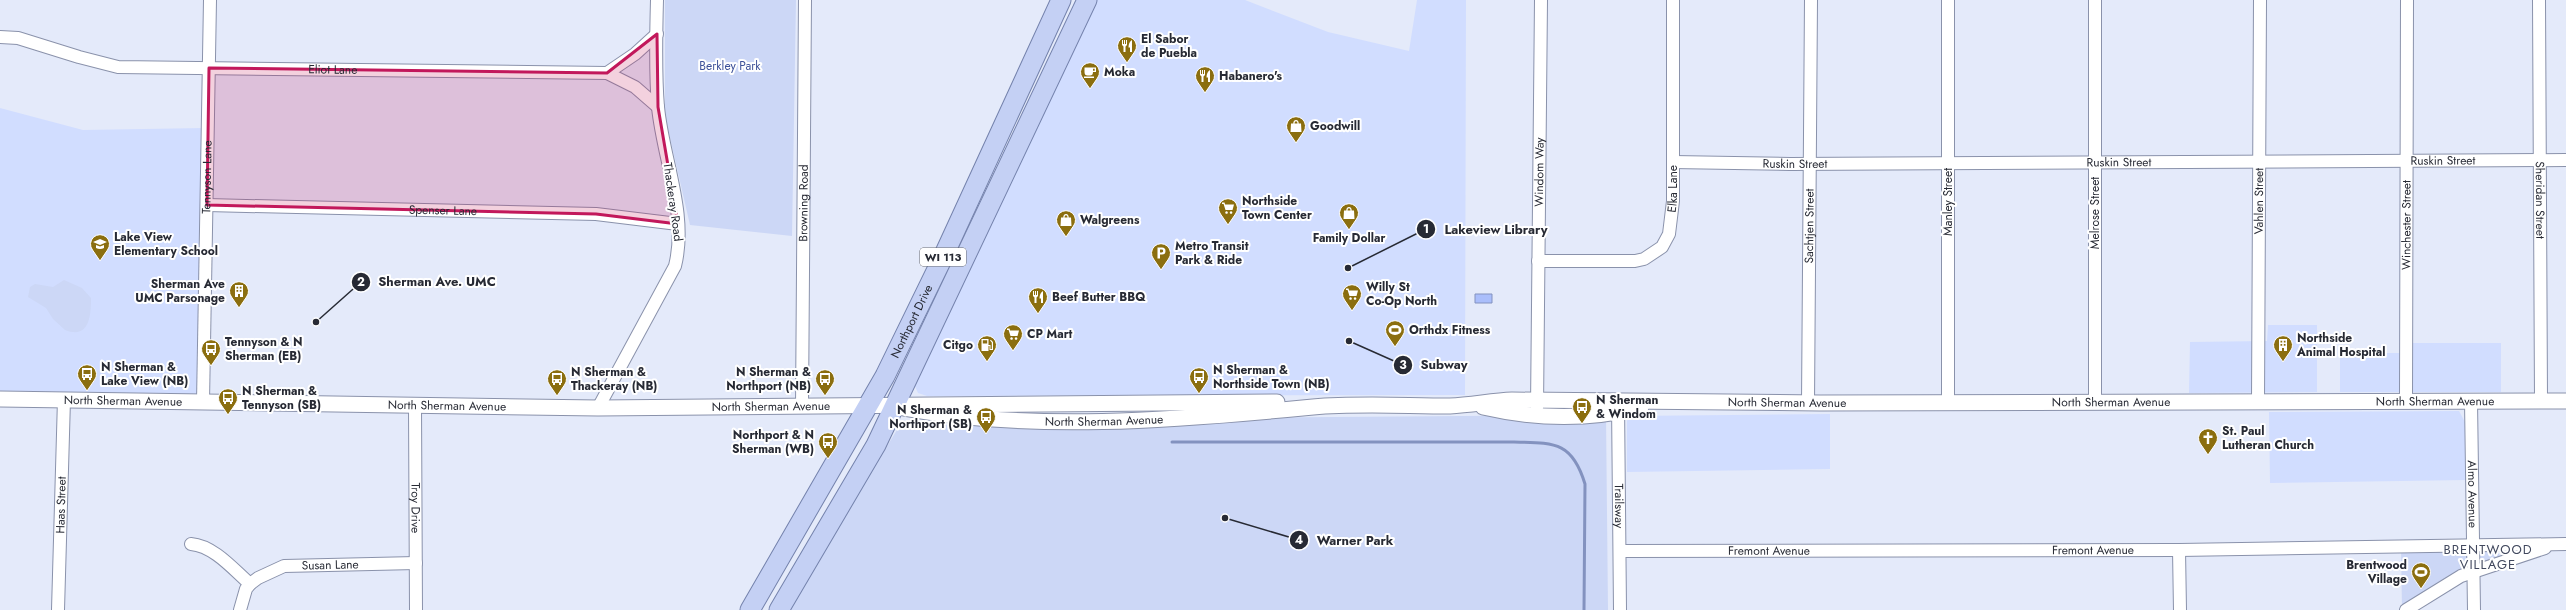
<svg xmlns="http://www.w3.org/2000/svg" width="2566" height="610" viewBox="0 0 2566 610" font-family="Jost,sans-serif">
<rect width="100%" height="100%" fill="#e4eafa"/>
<path fill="#d1ddff" d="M1096,0h149l83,32 81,19 8,-51h49l-1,395 -538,1 -9,-3 -4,-9z
M0,108l83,22 121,-2 -6,269 -198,-5z
M2268,325h49v67l-128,1 1,-51 77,-1z
M2413,343h88v49h-161v-39h73z
M2459,411l7,13v56l-196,3 -1,-71z
M1830,414v55l-203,3v-51l2,-5z"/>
<path fill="#ccd7f6" d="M665,0h131l-4,236 -102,-11 -25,-109z
M64,280l18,8 9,10c0,16 -1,42 -26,32l-12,-11 -7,-11 -18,-11 2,-10 5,-3 18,3z
M1606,415l2,195h-821l116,-190z
M2472,546l27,8 1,4 -98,52 -1,-62z"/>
<path fill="#aabefb" stroke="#8392bf" d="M1475,294h17v9h-17z"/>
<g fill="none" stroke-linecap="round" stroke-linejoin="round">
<path stroke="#8392bf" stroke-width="3" d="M1172,442h342c40,1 58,-1 71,42l-1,126"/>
<g stroke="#8a92ab" stroke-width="14">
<g id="minor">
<path id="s1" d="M2539,0l2,401"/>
<path id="s2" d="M0,37l18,1 61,19 39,10 489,6 28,14 23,20"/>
<path d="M607,73l28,-19 22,-20"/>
<path id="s3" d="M1673,162l117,2 776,-4"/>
<path id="s4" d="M207,205l389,9 82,10"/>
<path id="s5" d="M1538,261h97l9,-2 18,-12 7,-13 4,-33v-201"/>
<path id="s6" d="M2258,401l2,-401"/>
<path id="s7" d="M2406,401l1,-401"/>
<path id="s8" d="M2471,401l3,209"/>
<path id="s9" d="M203,402l7,-402"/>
<path d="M2095,402v-402"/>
<path id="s10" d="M1618,403l2,207"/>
<path id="s11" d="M1808,403l3,-403"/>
<path d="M1948,403v-403"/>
<path id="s12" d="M415,406l1,204"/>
<path id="s13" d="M802,407l3,-407"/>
<path d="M598,408l77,-142c13,-52 -12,-107 -17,-159 -3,-35 -2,-72 -1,-107"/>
<path id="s14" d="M1537,408l4,-408"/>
<path d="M191,544c23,2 42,25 59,40"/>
<path d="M2179,550l1,60"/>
<path id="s15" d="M1620,551l559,-1 387,-6"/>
<path id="s16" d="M58,610l6,-211"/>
<path id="s17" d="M240,610l6,-21 4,-5 8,-6 26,-12 132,-3"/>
<path d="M2406,610l55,-34 84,-28"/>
</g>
</g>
<g stroke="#8a92ab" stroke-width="17">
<g id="tertiary">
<path id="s18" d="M0,399l598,9 679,-6"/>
<path id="s19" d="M893,406c132,27 287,14 420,1 45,-4 92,-1 137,-1 21,-1 42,-5 62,-6l308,3 746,-2"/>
<path d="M1483,407c52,12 107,13 158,0"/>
</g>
</g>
<g stroke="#7482ac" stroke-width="21">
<g id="primary">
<path id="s20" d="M750,610l135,-234 58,-119 118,-257"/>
<path d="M779,610l97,-165 211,-445"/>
</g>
</g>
<use href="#minor" stroke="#fff" stroke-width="12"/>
<use href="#tertiary" stroke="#fff" stroke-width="15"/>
<use href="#primary" stroke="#c4d0f4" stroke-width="19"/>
</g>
<path fill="#c2185b" fill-opacity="0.2" stroke="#c2185b" stroke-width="3" stroke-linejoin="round" d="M657,34l1,73 20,117 -82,-10 -389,-9 2,-137 398,5z"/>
<defs>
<g id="restaurant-pin" transform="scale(1)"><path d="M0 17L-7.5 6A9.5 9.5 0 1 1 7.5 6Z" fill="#8b6e0f" stroke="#fff"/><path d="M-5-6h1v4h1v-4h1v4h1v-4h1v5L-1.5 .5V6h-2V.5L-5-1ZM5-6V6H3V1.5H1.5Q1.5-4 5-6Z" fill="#fff"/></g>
<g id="cafe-pin" transform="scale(1)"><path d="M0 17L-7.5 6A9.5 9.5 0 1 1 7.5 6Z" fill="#8b6e0f" stroke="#fff"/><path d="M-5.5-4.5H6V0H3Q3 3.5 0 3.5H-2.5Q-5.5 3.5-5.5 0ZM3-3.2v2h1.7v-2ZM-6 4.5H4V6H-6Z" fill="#fff"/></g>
<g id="shop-pin" transform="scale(1)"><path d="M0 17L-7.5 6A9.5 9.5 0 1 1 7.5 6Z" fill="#8b6e0f" stroke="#fff"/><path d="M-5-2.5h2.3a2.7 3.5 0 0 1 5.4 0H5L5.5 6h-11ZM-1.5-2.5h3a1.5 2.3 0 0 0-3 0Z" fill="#fff"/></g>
<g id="supermarket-pin" transform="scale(1)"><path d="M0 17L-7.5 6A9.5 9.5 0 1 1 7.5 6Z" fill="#8b6e0f" stroke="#fff"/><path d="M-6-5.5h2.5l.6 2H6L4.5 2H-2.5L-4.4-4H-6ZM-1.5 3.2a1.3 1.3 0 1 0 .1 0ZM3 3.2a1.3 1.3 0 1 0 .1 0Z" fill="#fff"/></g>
<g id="school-pin" transform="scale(1)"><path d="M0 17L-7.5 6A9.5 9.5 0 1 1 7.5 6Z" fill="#8b6e0f" stroke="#fff"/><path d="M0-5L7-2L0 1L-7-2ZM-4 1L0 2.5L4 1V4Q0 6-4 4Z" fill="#fff"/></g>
<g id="parking-pin" transform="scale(1)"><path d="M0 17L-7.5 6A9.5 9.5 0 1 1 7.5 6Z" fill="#8b6e0f" stroke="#fff"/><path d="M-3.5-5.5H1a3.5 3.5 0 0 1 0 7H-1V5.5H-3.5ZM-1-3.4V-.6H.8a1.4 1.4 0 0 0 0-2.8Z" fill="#fff"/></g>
<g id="building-pin" transform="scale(1)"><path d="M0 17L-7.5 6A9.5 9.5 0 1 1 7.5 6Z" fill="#8b6e0f" stroke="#fff"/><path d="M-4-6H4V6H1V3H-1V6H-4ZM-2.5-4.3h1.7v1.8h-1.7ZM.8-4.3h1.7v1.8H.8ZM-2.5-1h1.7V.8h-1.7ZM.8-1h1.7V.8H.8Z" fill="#fff"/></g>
<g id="stadium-pin" transform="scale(1)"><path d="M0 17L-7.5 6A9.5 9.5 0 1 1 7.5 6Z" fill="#8b6e0f" stroke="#fff"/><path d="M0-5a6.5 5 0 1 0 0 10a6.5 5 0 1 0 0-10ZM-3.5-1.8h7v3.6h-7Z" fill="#fff"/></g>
<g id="fuel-pin" transform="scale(1)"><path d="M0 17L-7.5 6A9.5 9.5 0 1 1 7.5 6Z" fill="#8b6e0f" stroke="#fff"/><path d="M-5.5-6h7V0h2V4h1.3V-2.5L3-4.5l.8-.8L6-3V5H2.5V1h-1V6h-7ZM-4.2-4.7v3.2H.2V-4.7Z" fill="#fff"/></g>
<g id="bus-pin" transform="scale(1)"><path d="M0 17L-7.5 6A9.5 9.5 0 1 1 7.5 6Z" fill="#8b6e0f" stroke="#fff"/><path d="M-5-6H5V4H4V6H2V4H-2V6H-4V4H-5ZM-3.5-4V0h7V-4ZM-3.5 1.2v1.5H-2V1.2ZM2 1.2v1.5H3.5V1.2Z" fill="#fff"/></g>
<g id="church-pin" transform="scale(1)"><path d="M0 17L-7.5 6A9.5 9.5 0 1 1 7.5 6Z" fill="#8b6e0f" stroke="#fff"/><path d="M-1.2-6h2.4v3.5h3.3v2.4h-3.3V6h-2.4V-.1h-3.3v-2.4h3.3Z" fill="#fff"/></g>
</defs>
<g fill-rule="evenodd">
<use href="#restaurant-pin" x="1127" y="46"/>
<use href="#cafe-pin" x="1090" y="72"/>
<use href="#restaurant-pin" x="1205" y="76"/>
<use href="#shop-pin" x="1296" y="126"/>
<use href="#supermarket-pin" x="1228" y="208"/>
<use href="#shop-pin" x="1349" y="213"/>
<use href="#shop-pin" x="1066" y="220"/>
<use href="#school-pin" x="100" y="244"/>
<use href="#parking-pin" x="1161" y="253"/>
<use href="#building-pin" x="239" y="291"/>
<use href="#supermarket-pin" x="1352" y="294"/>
<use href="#restaurant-pin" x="1038" y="297"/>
<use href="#stadium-pin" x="1395" y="330"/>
<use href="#supermarket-pin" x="1013" y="334"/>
<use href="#fuel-pin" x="987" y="345"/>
<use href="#building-pin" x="2283" y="345"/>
<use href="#bus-pin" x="211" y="349"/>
<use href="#bus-pin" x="87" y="374"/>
<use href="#bus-pin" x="1199" y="377"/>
<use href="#bus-pin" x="557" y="379"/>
<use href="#bus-pin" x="825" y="379"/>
<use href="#bus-pin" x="228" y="398"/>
<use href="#bus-pin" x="1582" y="407"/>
<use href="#bus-pin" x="986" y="417"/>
<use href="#church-pin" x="2208" y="438"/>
<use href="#bus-pin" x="828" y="442"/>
<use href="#stadium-pin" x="2421" y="572"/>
</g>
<g text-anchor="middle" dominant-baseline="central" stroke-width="4" stroke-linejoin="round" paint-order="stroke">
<rect fill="#fff" stroke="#686a71" stroke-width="1" x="920" y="248" width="46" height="18" rx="3"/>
<g font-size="11" font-weight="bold" fill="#272a34">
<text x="943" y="257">WI 113</text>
</g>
<g font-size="12" font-weight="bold" fill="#272a34" stroke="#fff" text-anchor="start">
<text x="1141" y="39">El Sabor<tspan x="1141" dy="14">de Puebla</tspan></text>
<text x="1104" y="72">Moka</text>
<text x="1219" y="76">Habanero's</text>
<text x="1310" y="126">Goodwill</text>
<text x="1242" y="201">Northside<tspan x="1242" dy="14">Town Center</tspan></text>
<text x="1080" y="220">Walgreens</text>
<text x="114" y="237">Lake View<tspan x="114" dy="14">Elementary School</tspan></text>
<text x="1349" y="238" text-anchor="middle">Family Dollar</text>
<text x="1175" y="246">Metro Transit<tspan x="1175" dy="14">Park &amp; Ride</tspan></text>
<text x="225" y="284" text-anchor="end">Sherman Ave<tspan x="225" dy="14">UMC Parsonage</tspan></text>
<text x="1366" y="287">Willy St<tspan x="1366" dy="14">Co-Op North</tspan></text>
<text x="1052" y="297">Beef Butter BBQ</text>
<text x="1409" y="330">Orthdx Fitness</text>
<text x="1027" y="334">CP Mart</text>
<text x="2297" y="338">Northside<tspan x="2297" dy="14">Animal Hospital</tspan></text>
<text x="225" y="342">Tennyson &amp; N<tspan x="225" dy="14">Sherman (EB)</tspan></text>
<text x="973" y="345" text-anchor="end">Citgo</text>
<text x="101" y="367">N Sherman &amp;<tspan x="101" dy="14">Lake View (NB)</tspan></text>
<text x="1213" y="370">N Sherman &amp;<tspan x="1213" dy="14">Northside Town (NB)</tspan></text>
<text x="571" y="372">N Sherman &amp;<tspan x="571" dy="14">Thackeray (NB)</tspan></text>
<text x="811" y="372" text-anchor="end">N Sherman &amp;<tspan x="811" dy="14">Northport (NB)</tspan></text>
<text x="242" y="391">N Sherman &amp;<tspan x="242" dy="14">Tennyson (SB)</tspan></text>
<text x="1596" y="400">N Sherman<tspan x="1596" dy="14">&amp; Windom</tspan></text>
<text x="972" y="410" text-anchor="end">N Sherman &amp;<tspan x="972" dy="14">Northport (SB)</tspan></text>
<text x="2222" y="431">St. Paul<tspan x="2222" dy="14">Lutheran Church</tspan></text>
<text x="814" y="435" text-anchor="end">Northport &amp; N<tspan x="814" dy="14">Sherman (WB)</tspan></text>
<text x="2407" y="565" text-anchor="end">Brentwood<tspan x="2407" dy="14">Village</tspan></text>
</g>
<g font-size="12" fill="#3d5199" stroke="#fff">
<text x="730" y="66">Berkley Park</text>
</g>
<g font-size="12" fill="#272a34" stroke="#fff">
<text stroke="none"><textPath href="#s2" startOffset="337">Eliot Lane</textPath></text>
<text stroke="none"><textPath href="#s3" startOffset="770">Ruskin Street</textPath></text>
<text stroke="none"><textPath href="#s3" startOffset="446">Ruskin Street</textPath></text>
<text stroke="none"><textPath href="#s3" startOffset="122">Ruskin Street</textPath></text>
<text stroke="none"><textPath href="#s14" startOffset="236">Windom Way</textPath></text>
<text stroke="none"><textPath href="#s9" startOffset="225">Tennyson Lane</textPath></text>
<text stroke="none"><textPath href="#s5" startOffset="188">Elka Lane</textPath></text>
<text stroke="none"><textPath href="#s1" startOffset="200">Sheridan Street</textPath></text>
<text stroke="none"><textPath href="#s6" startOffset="200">Vahlen Street</textPath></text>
<text transform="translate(673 202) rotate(82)">Thackeray Road</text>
<text transform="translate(1948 202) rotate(-90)">Manley Street</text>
<text stroke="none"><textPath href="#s13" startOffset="204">Browning Road</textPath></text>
<text stroke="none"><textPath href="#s4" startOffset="236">Spenser Lane</textPath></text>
<text transform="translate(2095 213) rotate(-90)">Melrose Street</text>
<text stroke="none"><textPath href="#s7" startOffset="176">Winchester Street</textPath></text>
<text stroke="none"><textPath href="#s11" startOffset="177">Sachtjen Street</textPath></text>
<text stroke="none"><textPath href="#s20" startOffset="331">Northport Drive</textPath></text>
<text stroke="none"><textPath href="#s18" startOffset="123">North Sherman Avenue</textPath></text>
<text stroke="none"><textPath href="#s19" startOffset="1544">North Sherman Avenue</textPath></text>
<text stroke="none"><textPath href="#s19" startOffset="1220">North Sherman Avenue</textPath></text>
<text stroke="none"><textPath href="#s19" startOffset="896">North Sherman Avenue</textPath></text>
<text stroke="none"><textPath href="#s18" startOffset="447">North Sherman Avenue</textPath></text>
<text stroke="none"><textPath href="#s18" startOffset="771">North Sherman Avenue</textPath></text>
<text stroke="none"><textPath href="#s19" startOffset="212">North Sherman Avenue</textPath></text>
<text stroke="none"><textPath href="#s8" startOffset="93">Almo Avenue</textPath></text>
<text stroke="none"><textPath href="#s16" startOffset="105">Haas Street</textPath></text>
<text stroke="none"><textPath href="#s10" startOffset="103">Trailsway</textPath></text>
<text stroke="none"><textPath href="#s12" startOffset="102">Troy Drive</textPath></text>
<text stroke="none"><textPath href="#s15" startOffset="473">Fremont Avenue</textPath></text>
<text stroke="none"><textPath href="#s15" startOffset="149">Fremont Avenue</textPath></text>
<text stroke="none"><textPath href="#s17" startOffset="113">Susan Lane</textPath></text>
</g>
<g font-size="13" letter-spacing="1" fill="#41485e" stroke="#fff">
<text x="2488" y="549">BRENTWOOD<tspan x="2488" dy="15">VILLAGE</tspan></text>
</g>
</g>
<path fill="none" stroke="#272a34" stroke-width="1.5" d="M1348 268L1426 229M316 322L361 282M1349 341L1403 365M1225 518L1299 540"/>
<g fill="#272a34" stroke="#fff" stroke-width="1.5">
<circle cx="1348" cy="268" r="4"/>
<circle cx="316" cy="322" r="4"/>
<circle cx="1349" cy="341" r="4"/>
<circle cx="1225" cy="518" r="4"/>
<circle cx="1426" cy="229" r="10"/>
<circle cx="361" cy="282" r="10"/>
<circle cx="1403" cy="365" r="10"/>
<circle cx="1299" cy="540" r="10"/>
</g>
<g font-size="12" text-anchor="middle" font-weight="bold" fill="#fff">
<text x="1426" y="233">1</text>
<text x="361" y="286">2</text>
<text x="1403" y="369">3</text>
<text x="1299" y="544">4</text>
</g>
<g font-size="13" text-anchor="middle" font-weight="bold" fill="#272a34" stroke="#fff" stroke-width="4" stroke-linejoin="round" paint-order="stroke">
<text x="1496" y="234">Lakeview Library</text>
<text x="437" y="286">Sherman Ave. UMC</text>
<text x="1444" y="369">Subway</text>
<text x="1355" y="545">Warner Park</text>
</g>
</svg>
